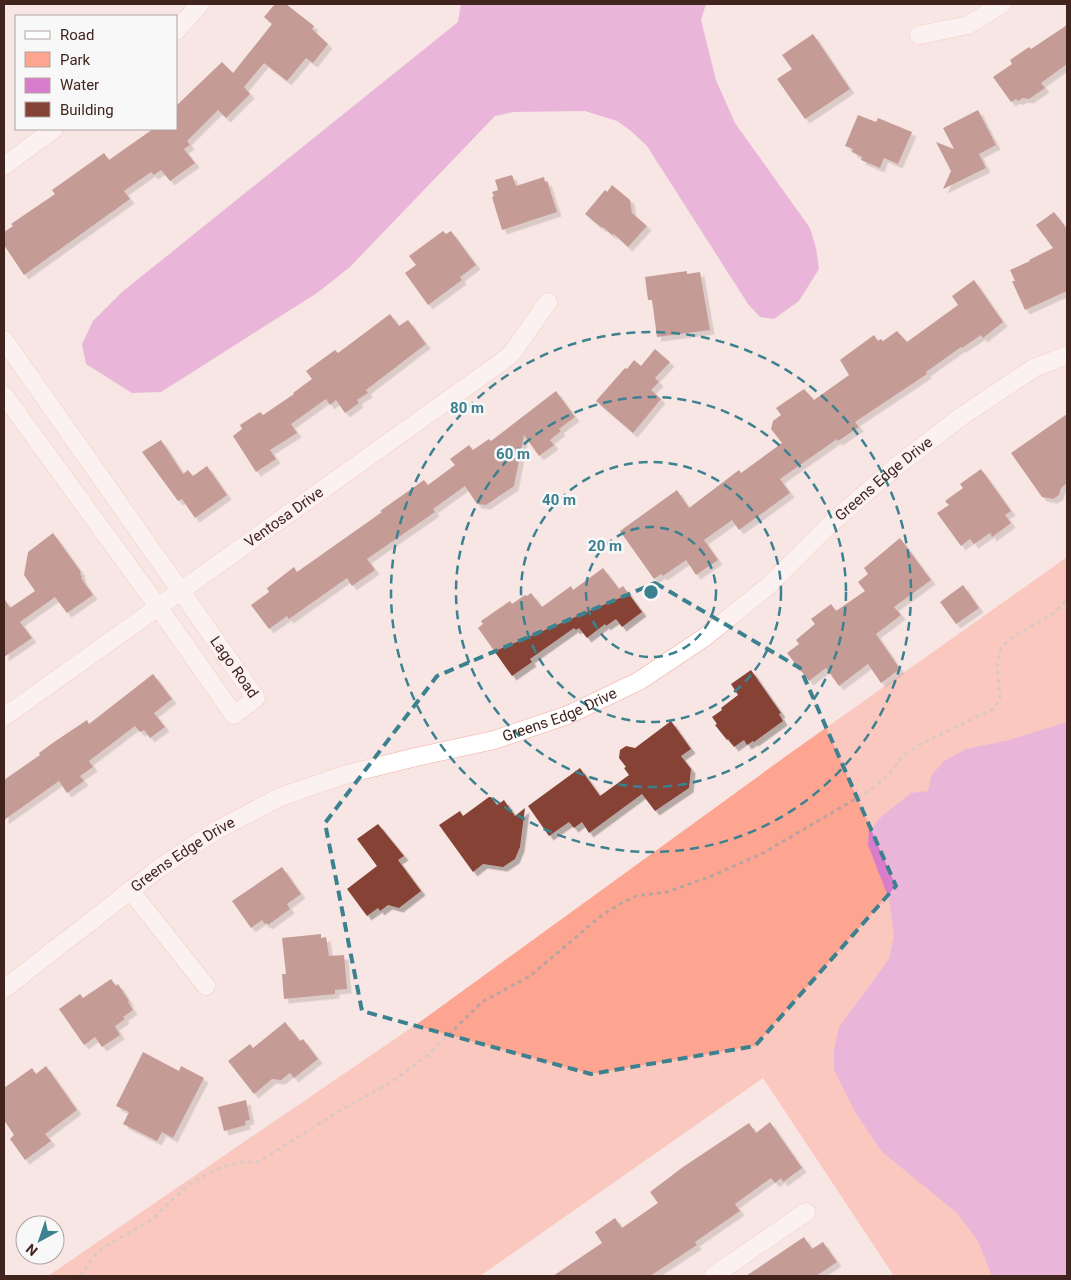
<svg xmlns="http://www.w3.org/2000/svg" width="1071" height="1280" viewBox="0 0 1071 1280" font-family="Roboto,sans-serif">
<defs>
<filter id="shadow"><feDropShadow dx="4.5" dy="4.5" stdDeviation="0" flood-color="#0004"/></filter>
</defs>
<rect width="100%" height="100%" fill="#f7e6e3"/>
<path fill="#fea592" d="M1067,557v719h-173l-131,-198 -283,198h-432l376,-257 365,-265z"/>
<path fill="#d87dcc" d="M461,4h245l-5,16 15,60 19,43 75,105 6,20 3,21 -20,32 -25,18 -14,-2 -12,-13 -101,-158 -16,-15 -14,-10 -32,-10 -72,1 -18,4 -145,151 -33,26 -156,99 -29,1 -46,-29 -4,-20 11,-23 29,-29 336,-270z
M1067,722v554h-75l-14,-35 -21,-28 -75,-61 -27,-40 -21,-42v-21l5,-22 50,-68 5,-24 -5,-36 -21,-54 1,-14 13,-15 29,-23 17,-2 3,-15 13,-15 22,-12 43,-9z"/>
<path fill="#854336" filter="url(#shadow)" d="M275,4h11l28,22 -2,3 16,15 -15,19 -7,-5 -19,23 -23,-18 -20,24 6,7 -24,24 -8,-8 -31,31 3,4 -6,4 11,14 -25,18 -9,-11 -7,5 -3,-3 -27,19 6,8 -106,76 -20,-30v-13l9,-6 -2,-2 44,-30 -3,-4 52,-37 5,7 44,-31h23v-23l46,-44 11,11 39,-49 -8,-7z
M1067,25v39l-26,19 4,5 -16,11 -6,-1 -5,3 -2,-2 -5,3 -18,-25 19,-13 -2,-4 19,-13 2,2z
M813,34l37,55 -45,30 -28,-40 15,-10 -10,-14z
M978,110l18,35 -17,9 7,14 -43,21 8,-18 -15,-29 18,7 -11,-21z
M858,115l18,7 2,-4 34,14 -14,32 -14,-6 -4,10 -19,-8 1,-3 -10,-5 1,-3 -8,-3z
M512,175l4,11 28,-9 1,5 2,-1 10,31 -55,18 -10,-33 2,-1 -2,-4 6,-2 -3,-10z
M612,185l18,15 2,13 15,13 -19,21 -14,-13 -2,1 -9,-8 -1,1 -17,-14 20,-24 2,2z
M1054,212l13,17v62l-42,19 -13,-29h3l-5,-11 20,-9 -1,-1 24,-12 -17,-23z
M443,231l3,3 5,-3 25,34 -16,12 2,3 -34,25 -23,-32 11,-8 -7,-9z
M687,271v3l13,-2 10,58 -53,7 -5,-37h-4l-3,-23z
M974,280l29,42 -20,16 -2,-3 -19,13 -1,-1 -35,25 1,2 -72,48 4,5 -21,14 -1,-2 -57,40 10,14 -40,29 -11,8 -7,-10 -28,20 14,20 -22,15 -10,-15 -23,16 -2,-2 -7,5 -34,-48 57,-41 12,18 50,-38 2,3 41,-30 -11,-14 2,-8 8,-6 -5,-7 28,-19 10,11 35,-25 -9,-15 34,-25 4,6 3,-2 2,2 14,-10 10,11 51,-37 -6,-9z
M390,314l9,12 9,-6 18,24 -60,46 2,3 -11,7 2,3 -14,10 -9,-13 -6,5 -4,-6 -35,25 6,9 -27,17 6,9 -20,13 -23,-36 9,-7 -2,-4 20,-13 3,3 31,-21 -1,-1 19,-14 -6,-8 29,-21 3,3z
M655,349l15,13 -15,16 4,4 -8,8 10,9 -28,34 -37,-32 29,-33 2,1 7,-9 7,6z
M556,391l19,26 -16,12 2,2 -11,9 4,5 -15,11 -15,-21 -10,51 -28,19 -9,-1 -12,-18 -32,23 2,3 -68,47 8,11 -23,16 -5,-8 -58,41 -2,-3 -18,13 -18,-24 18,-13 -2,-4 27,-21 3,5 85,-60 -2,-1 44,-31 4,5 27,-20 -5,-6 19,-14 4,5 16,-11 2,2z
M1067,414v69l-6,5 -2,7 -6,4 -11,-2 -31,-44z
M161,440l22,34 5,-4 5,6 14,-10 20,29 -32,23 -13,-19 -4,2 -36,-49z
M981,469l30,42 -6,4 6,8 -19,14 -2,-4 -16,11 -4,-5 -9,7 -24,-33 12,-8 -4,-4 18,-13 -3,-4z
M53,533l28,39 -1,1 2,4 -1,1 12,17 -26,18 -12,-16 -35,25 12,16 -28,19v-59l6,10 25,-17 -11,-16 4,-23z
M900,538l31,42 -37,27 7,8 -25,19 24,35 -19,14 -13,-19 -29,22 -13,-18 -17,13 -22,-28 12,-9 -3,-4 19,-16 -4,-5 20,-15 5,7 29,-20 -7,-9 10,-8 -4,-6z
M603,568l16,21 4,-3 19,26 -20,15 -6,-8 -10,7 -1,-2 -18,14 -8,-10 -3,2 -2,-2 -44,31 2,3 -20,14 -34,-48 5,-4 -2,-3 29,-20 2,3 13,-9 2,1 4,-3 11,14 29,-21 2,4z
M963,585l16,23 -23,16 -16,-22z
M751,670l30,43 -2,1 4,7 -29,21 -1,-1 -6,4 -3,-5 -10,7 -6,-8 -1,1 -12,-15 2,-1 -5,-7 10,-7 -1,-2 17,-13 -7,-11z
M153,674l19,25 -18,14 11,14 -15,11 -6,-8 -4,2 -5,-6 -46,35 4,6 -13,9 4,5 -17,12 -8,-12 -55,39v-40l36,-25 -1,-2 15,-11 33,-22 2,4z
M671,721l20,28 -10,7 10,13 -2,19 -34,23 -13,-17 -53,39 -7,-11 -8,6 -5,-6 -20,14 -21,-30 52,-38 20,28 29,-21 -5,-7 2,-1 -7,-9 1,-8 6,-4 9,2z
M489,797h2l6,8 7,-5 11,16 10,-8 -5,39 -5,12 -12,8 -20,-3 -10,8 -34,-47 21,-14 3,5z
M378,824l26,32 -6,4 23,31 -22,17 -11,-3 -8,6 -2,-3 -11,8 -20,-27 30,-23 -20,-27z
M282,867l19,27 -14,10 3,5 -22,16 -1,-2 -2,1 -3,-4 -11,8 -19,-27z
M321,934v4l5,-1 3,19 15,-1 3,34 -12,1v4l-51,5 -2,-25h4l-4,-36z
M111,979l5,7 2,-2 11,17 -1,1 5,8 -10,7 2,2 -10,7 5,9 -18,12 -7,-10 -11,8 -25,-36 21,-15 3,4z
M285,1022l15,19 3,-2 15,20 -24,19 -4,-5 -9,7 -9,-1 -18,15 -26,-33 22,-17 3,4z
M143,1052l36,19 2,-5 23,12 -31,60 -11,-6 -5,9 -34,-17 6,-12 -13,-6z
M46,1066l31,44 -32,24 6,7 -26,19 -15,-21 4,-4 -10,-15v-32l28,-20 4,6z
M246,1100l4,20 -5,1 1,4 -22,6 -6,-24z
M770,1122l32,46 -19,14 -2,-4 -6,5 -4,-5 -36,26 5,7 -45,31 2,3 -47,31h-97l49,-33 -7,-11 20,-14 7,10 36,-25 -8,-11 33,-25 66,-44 7,10z
M804,1237l8,12 11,-7 14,20 -21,14h-70z"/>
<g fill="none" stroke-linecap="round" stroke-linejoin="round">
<g stroke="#f8ab9b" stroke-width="19">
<g id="street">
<path d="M176,31l24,-27"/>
<path d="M919,35l49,-10 34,-21"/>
<path d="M4,166l50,-37"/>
<path id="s1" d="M4,340l252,358 -22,17 -75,-107 -155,-213"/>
<path id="s2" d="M4,717l500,-357 8,-7 36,-51"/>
<path d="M130,890l76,96"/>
<path id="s3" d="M4,989l154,-120 59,-39 63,-33 67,-23 69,-17 78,-17 74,-25 71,-34 66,-44 62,-50 61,-61 65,-57 69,-53 72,-48 33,-13"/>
<path d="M713,1276l93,-64"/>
</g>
</g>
<path stroke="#b9a4a0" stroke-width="3" stroke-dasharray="4 4" stroke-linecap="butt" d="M80,1276l14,-20 10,-9 47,-27 36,-34 27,-16 25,-8h19l83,-52 49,-27 37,-27 55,-54 48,-26 72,-61 18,-11 16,-8 31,-4 45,-16 53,-24 104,-61 17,-14 17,-21 14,-10 76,-37 7,-9 -3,-36 4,-16 10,-10 43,-25 13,-13"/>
<use href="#street" stroke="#fff" stroke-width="18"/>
</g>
<path d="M0 0H1071V1280H0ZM655,583l145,85 96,218 -141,160 -164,28 -229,-63 -37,-188 112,-147z" fill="#f7e6e3" fill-opacity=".55" fill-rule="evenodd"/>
<path fill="none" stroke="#3c818f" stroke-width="4" stroke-dasharray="10 6" stroke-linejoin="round" d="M655,583l145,85 96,218 -141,160 -164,28 -229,-63 -37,-188 112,-147z"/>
<g fill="none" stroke="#3c818f" stroke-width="2.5" stroke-dasharray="9 6">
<circle cx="651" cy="592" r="65"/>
<circle cx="651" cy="592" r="130"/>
<circle cx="651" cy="592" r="195"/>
<circle cx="651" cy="592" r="260"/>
</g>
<g text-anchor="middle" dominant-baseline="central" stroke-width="5" stroke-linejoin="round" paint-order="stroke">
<g font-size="15" fill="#42241e" stroke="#f8f8f8">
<text stroke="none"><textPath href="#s3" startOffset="1034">Greens Edge Drive</textPath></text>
<text stroke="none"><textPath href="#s2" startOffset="344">Ventosa Drive</textPath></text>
<text stroke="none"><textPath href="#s1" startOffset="400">Lago Road</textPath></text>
<text stroke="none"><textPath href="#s3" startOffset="629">Greens Edge Drive</textPath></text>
<text stroke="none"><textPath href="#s3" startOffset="224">Greens Edge Drive</textPath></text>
</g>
</g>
<circle cx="651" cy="592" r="8" fill="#3c818f" stroke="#f8f8f8" stroke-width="2.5"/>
<g font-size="15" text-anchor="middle" font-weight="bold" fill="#3c818f" stroke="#f8f8f8" stroke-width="5" stroke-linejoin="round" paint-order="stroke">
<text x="467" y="413">80 m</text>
<text x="513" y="459">60 m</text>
<text x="559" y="505">40 m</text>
<text x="605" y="551">20 m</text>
</g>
<rect width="1071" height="1280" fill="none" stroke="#42241e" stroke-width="10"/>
<rect x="15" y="15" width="162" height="115" fill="#f8f8f8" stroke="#afa3a1"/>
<rect x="25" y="31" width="25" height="8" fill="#ffffff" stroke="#afa3a1"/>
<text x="60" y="40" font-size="15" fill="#42241e">Road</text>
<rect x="25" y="52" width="25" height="15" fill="#fea592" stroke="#afa3a1"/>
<text x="60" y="65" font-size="15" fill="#42241e">Park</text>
<rect x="25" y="78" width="25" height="15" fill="#d87dcc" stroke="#afa3a1"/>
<text x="60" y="90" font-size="15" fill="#42241e">Water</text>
<rect x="25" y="102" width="25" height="15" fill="#854336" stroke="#afa3a1"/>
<text x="60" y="115" font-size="15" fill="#42241e">Building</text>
<g transform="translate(40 1240) rotate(220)"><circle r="24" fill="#f8f8f8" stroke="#afa3a1"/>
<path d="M0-4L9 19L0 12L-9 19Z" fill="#3c818f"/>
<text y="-8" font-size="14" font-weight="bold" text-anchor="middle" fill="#42241e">N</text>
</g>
</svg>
